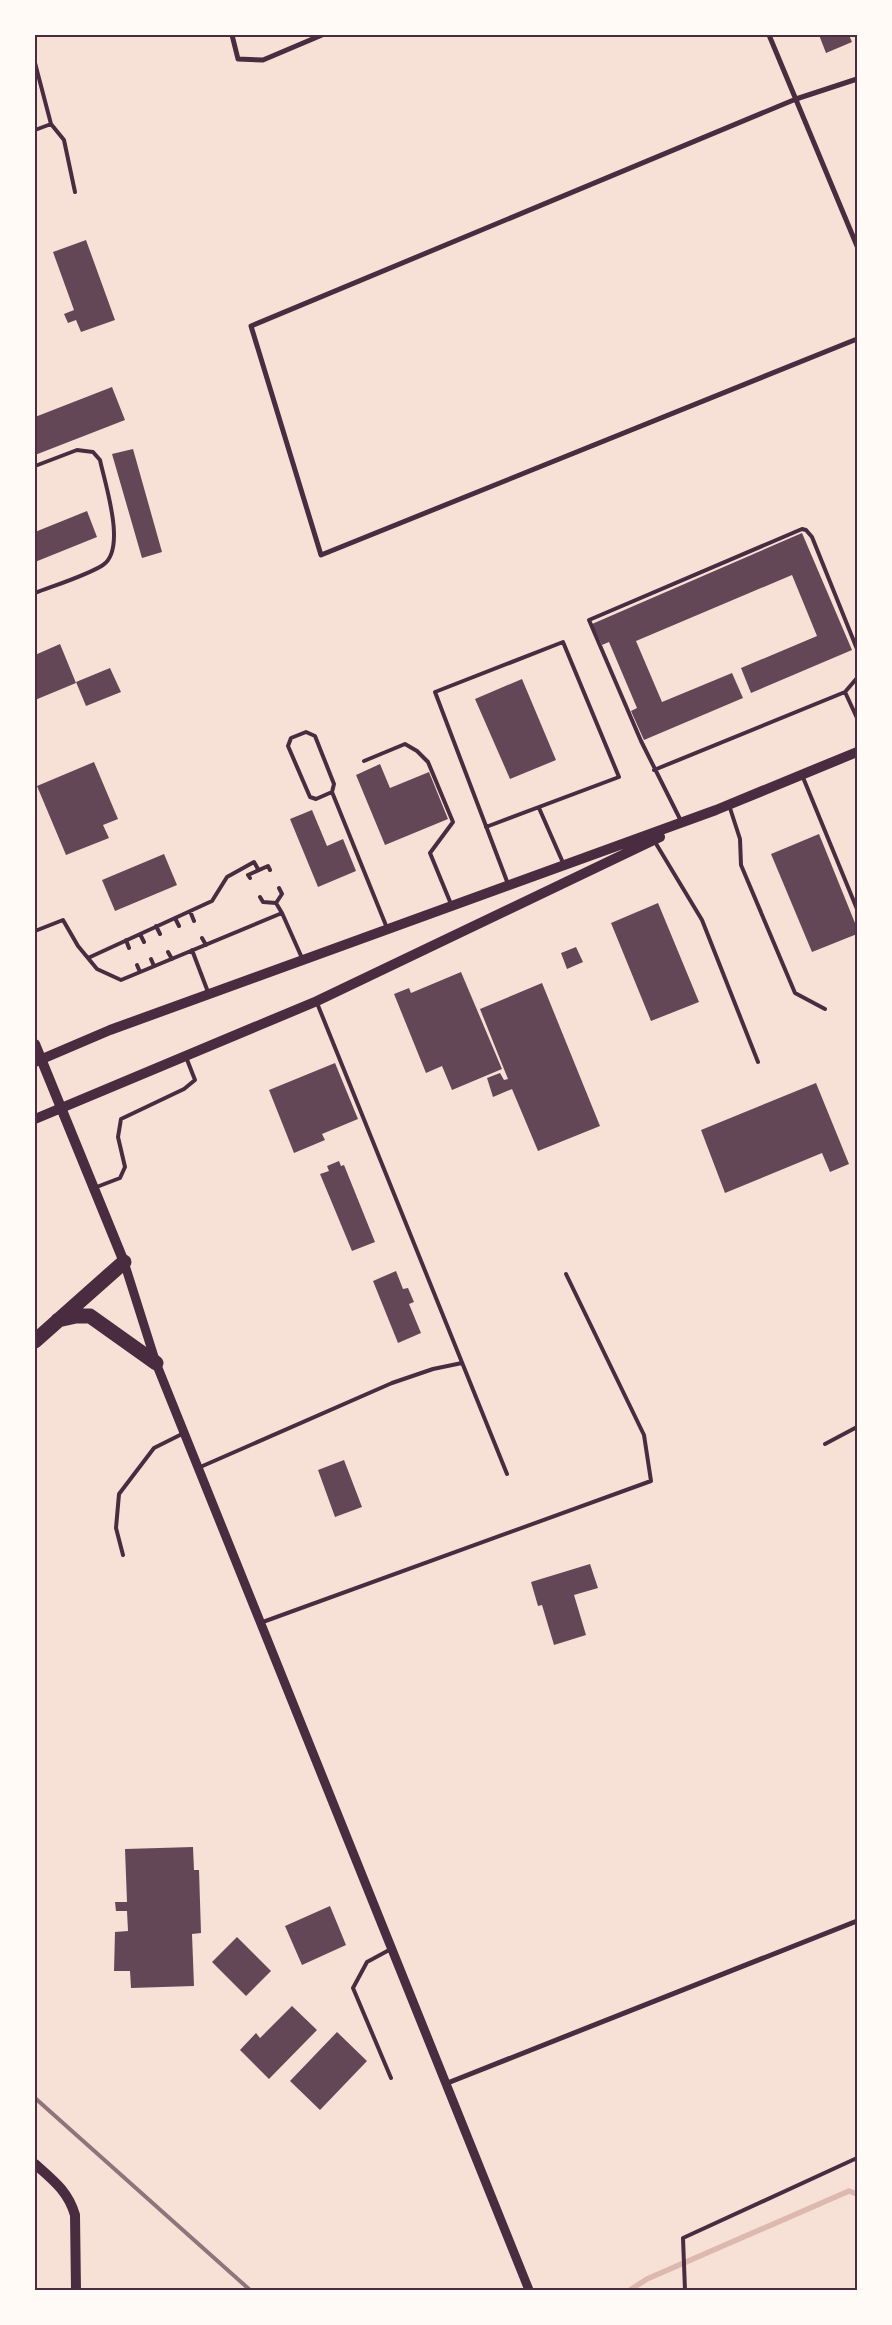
<svg xmlns="http://www.w3.org/2000/svg" width="892" height="2325" viewBox="0 0 892 2325" font-family="Montserrat,sans-serif">
<rect width="100%" height="100%" fill="#f7e1d7"/>
<g fill="none" stroke-linecap="round" stroke-linejoin="round">
<path stroke="#dcb8b0" stroke-width="5.5" d="M630,2290l17,-11 202,-88 8,3"/>
</g>
<path fill="#644757" d="M819,35h30l3,7 -26,11z
M86,240l29,80 -34,12 -5,-12 -8,3 -4,-9 10,-4 -21,-58z
M112,387l13,33 -90,35v-38z
M133,449l29,103 -20,6 -30,-104z
M87,511l10,26 -62,25v-30z
M802,533l50,117 -101,43 -10,-25 76,-32 -25,-61 -156,66 26,61 70,-29 11,25 -99,42 -13,-29 6,-3 -28,-66 -7,3 -10,-21z
M60,644l16,39 -41,17v-45z
M110,668l11,24 -35,14 -10,-24z
M522,679l34,81 -46,19 -35,-80z
M94,762l24,57 -15,6 6,13 -43,17 -29,-69z
M380,764l10,24 39,-16 19,47 -63,26 -29,-70z
M312,810l15,36 16,-7 13,32 -38,16 -28,-68z
M819,834l38,94v6l-45,18 -41,-98z
M164,854l13,31 -62,26 -13,-31z
M658,903l41,99 -48,19 -40,-98z
M576,947l7,15 -16,7 -6,-16z
M461,972l41,97 -50,21 -10,-24 -16,7 -32,-79 15,-6 2,5z
M542,983l58,143 -62,25 -26,-62 -19,8 -6,-19 13,-5 4,7 4,-1 -28,-70z
M335,1063l23,56 -36,15 3,6 -31,13 -25,-63z
M816,1083l33,81 -19,8 -8,-19 -97,40 -24,-63z
M339,1161l2,5 3,-1 31,77 -23,9 -32,-77 9,-3 -2,-5z
M396,1271l7,18 5,-1 6,14 -5,2 12,29 -23,10 -25,-62z
M344,1460l18,47 -27,10 -17,-47z
M590,1564l8,24 -24,7 12,40 -32,10 -12,-40 -4,1 -7,-24z
M193,1847l1,23h5l2,63 -9,1 2,52 -63,2 -1,-17h-16l1,-39 13,-1 -1,-20h-11l-1,-9h12l-2,-53z
M330,1906l16,39 -44,20 -17,-39z
M237,1937l34,34 -25,25 -34,-34z
M292,2006l25,24 -48,49 -29,-29 16,-17 4,5z
M337,2032l30,29 -47,49 -30,-29z"/>
<g fill="none" stroke-linecap="round" stroke-linejoin="round">
<path stroke="#4a2c40" stroke-width="4" d="M35,63l16,61 -16,6
M51,124l13,16 11,52
M35,466l42,-16 16,2 7,8c5,24 27,89 3,105 -15,10 -50,21 -68,28
M857,678l-12,14 12,26
M364,761l41,-17 12,7 11,11 25,60 -23,31 21,51
M654,770l191,-78
M802,775l55,134
M332,792l-16,7 -6,-2 -22,-51 3,-8 15,-6 9,4 19,48 -2,8 55,136
M729,805l11,34 1,26 54,128 30,16
M539,808l25,57
M681,821l-40,-80 -52,-121 213,-91 4,1 6,7 45,112
M486,827l133,-50 -56,-135 -128,50 73,192
M655,842l47,78 56,142
M250,878l-2,-3 20,-9 2,4
M279,888l3,6 -6,9 6,10
M260,897l3,5 13,1
M190,911l4,10
M175,918l4,8
M156,926l4,8
M35,931l28,-11 15,26 19,23 24,11 161,-67 20,45
M140,934l4,8
M202,938l4,7
M126,940l3,8
M192,950l16,42
M168,952l4,7
M88,958l124,-57 15,-24 27,-15 4,7
M151,959l3,7
M137,965l3,7
M317,1003l190,471
M94,1188l26,-10 5,-11 -7,-30 3,-18 63,-30 11,-9 -9,-23
M825,1444l32,-17
M198,1468l194,-85 41,-14 29,-6
M123,1555l-7,-27 3,-34 35,-46 30,-15
M260,1623l391,-142 -7,-46 -78,-161
M391,2078l-38,-90 14,-26 24,-13
M685,2290l-2,-52 174,-80"/>
<path stroke="#4a2c40" stroke-width="5" d="M232,35l6,24 25,1 59,-25
M769,35l88,211
M857,79l-61,20 -545,227 70,229 536,-216
M445,2084l412,-163"/>
<path stroke="#4a2c40" stroke-width="9" d="M124,1262l32,101 373,927"/>
<path stroke="#4a2c40" stroke-width="10" d="M35,1044l89,218
M35,1062l75,-32 606,-220 141,-58
M35,1119l282,-118 343,-164
M35,2164c18,16 33,27 40,51l1,75"/>
<path stroke="#4a2c40" stroke-width="15" d="M58,1320l18,-4h14l66,47
M35,1341l89,-79"/>
<path stroke="#8f747c" stroke-width="4" d="M35,2098l215,192"/>
</g>
<rect width="892" height="2325" fill="none" stroke="#fffaf5" stroke-width="72"/>
<rect x="36" y="36" width="820" height="2253" fill="none" stroke="#4a2c40" stroke-width="2"/>
</svg>
